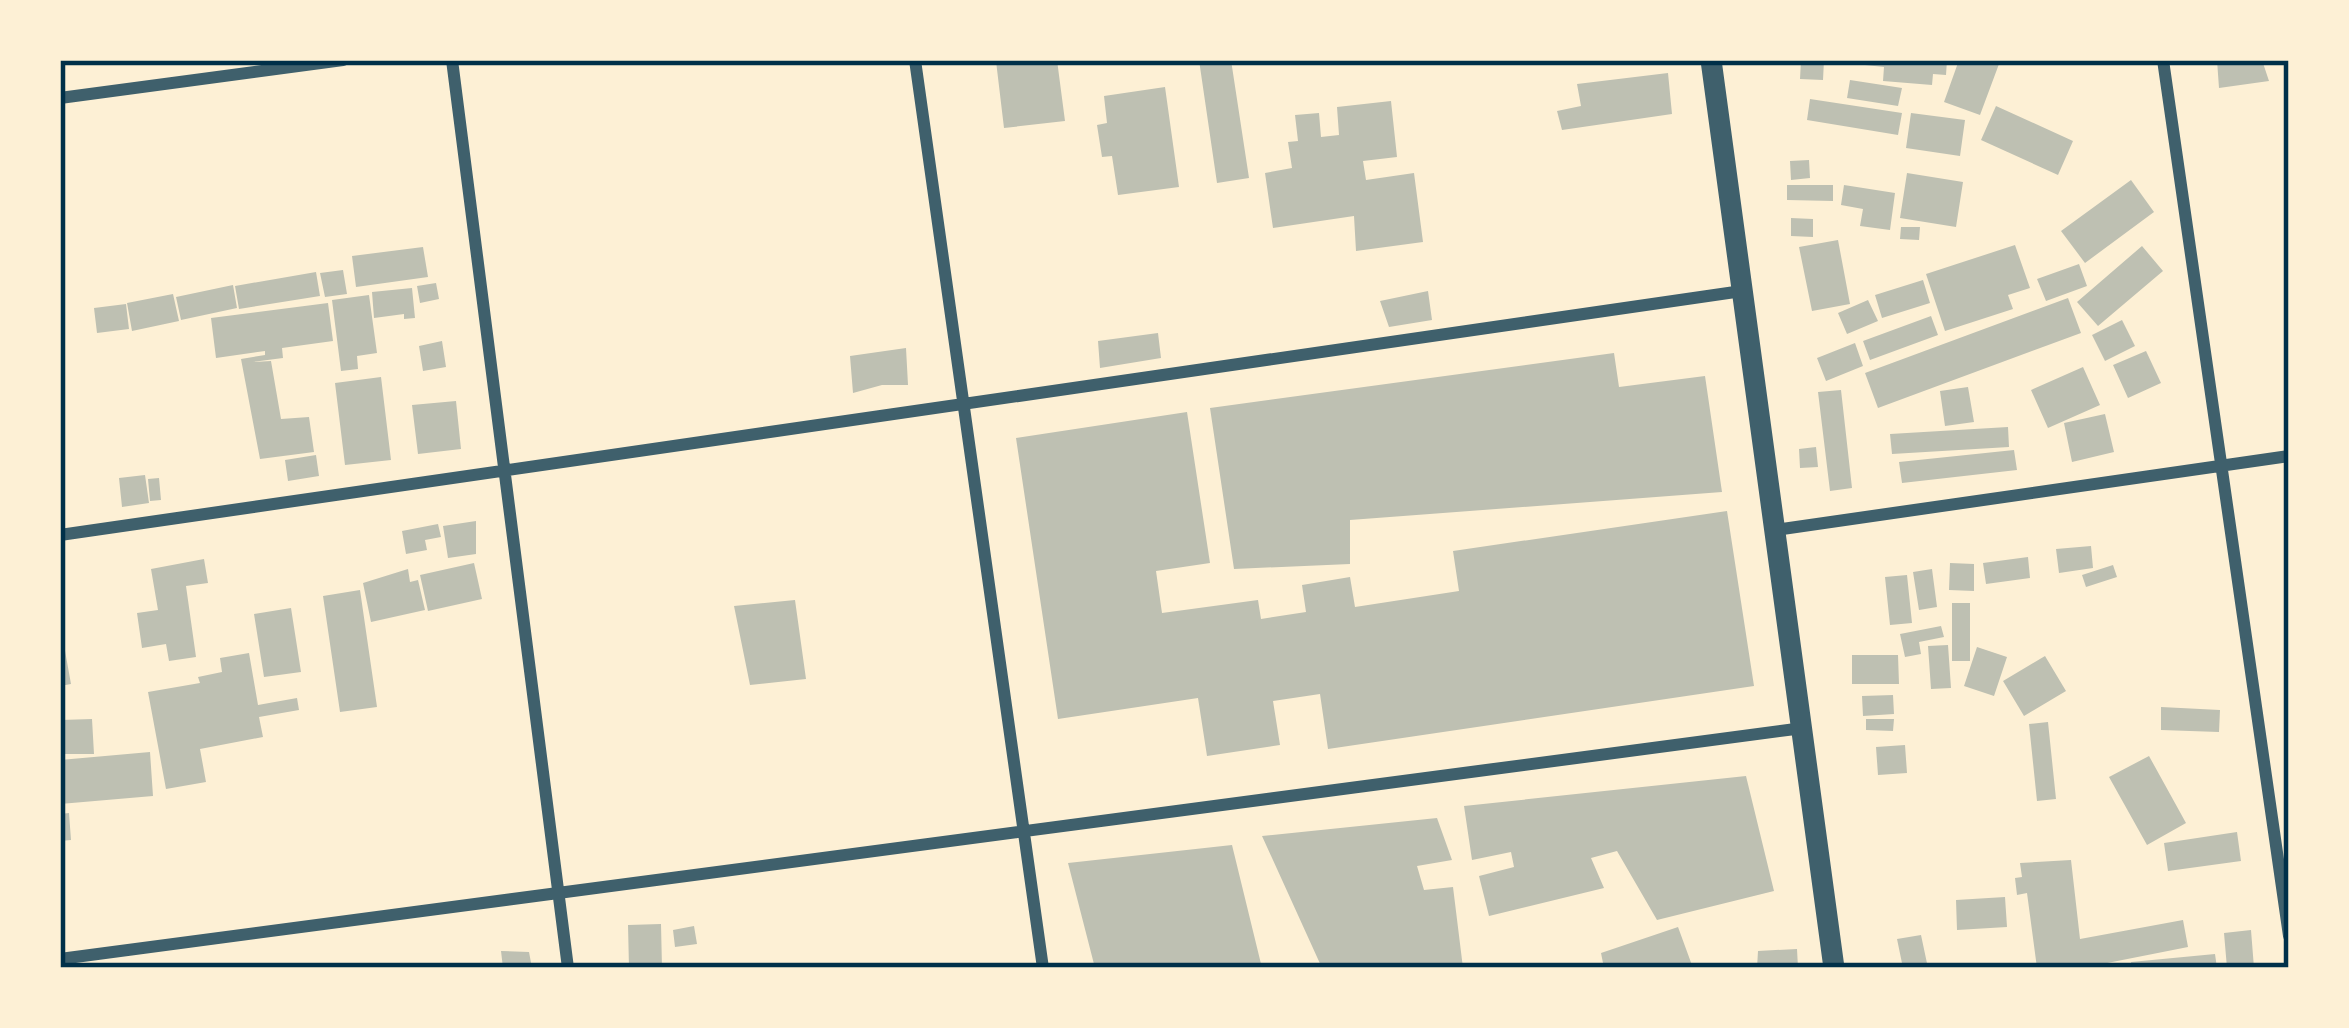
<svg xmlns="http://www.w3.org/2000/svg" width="2349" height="1028" viewBox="0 0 2349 1028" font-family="'Source Sans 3',sans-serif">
<rect width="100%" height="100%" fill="#fdf0d5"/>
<path fill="#bec0b2" d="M1057,60l8,61 -61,7 -8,-67z
M1199,60h32l18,118 -32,5z
M1801,60h23l-1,20 -23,-1z
M1846,60h101l-1,15 -13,-1 -1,11 -49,-4 1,-14 -38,-4z
M1959,60h28l12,4 -19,51 -36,-13z
M2217,60h45l7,21 -50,7z
M1668,73l4,41 -110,16 -5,-19 24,-5 -4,-22z
M1850,80l52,8 -4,18 -51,-8z
M1165,87l14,100 -61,8 -6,-39 -10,1 -5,-32 10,-2 -3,-27z
M1810,99l92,14 -4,22 -91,-15z
M1391,101l6,56 -34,4 3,19 48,-7 9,69 -67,9 -2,-35 -81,12 -8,-55 27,-5 -4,-26 10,-1 -3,-26 24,-2 2,24 18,-2 -2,-28z
M1996,106l77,35 -15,34 -77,-35z
M1911,113l54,7 -5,36 -54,-8z
M1809,160l1,18 -19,2 -1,-19z
M1907,173l56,9 -7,45 -56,-9z
M2131,180l23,32 -69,51 -24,-32z
M1787,185h46v16l-46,-1z
M1844,185l51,8 -5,37 -30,-4 3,-17 -22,-4z
M1791,218l22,1v18l-22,-1z
M1901,227h19l-1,13 -19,-1z
M1838,240l12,64 -38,7 -13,-64z
M2015,245l15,43 -22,7 5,14 -68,22 -19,-57z
M2142,246l21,25 -65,55 -21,-24z
M423,247l5,30 -72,10 -4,-31z
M2079,264l8,22 -41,15 -9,-22z
M343,270l4,24 -22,3 -5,-24z
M316,272l4,24 -81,13 -4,-23z
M1923,280l7,23 -48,15 -7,-23z
M436,283l3,16 -19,4 -3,-17z
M233,285l4,23 -56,12 -5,-23z
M412,288l3,30 -11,1v-5l-30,4 -2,-26z
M1428,291l4,29 -43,7 -9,-26z
M173,294l6,27 -47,10 -5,-28z
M369,295l8,58 -20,3 1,13 -17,2 -9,-71z
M2068,298l13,35 -203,75 -13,-35z
M1868,300l10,21 -31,13 -9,-21z
M328,303l5,38 -51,7 1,10 -30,4 18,-1 10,58 28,-2 5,35 -54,7 -19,-100 24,-4v-4l-49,7 -5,-40z
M126,304l3,25 -32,4 -3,-25z
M1931,316l7,19 -68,25 -7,-19z
M2122,320l13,26 -30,15 -13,-26z
M1158,333l3,25 -61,10 -2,-27z
M442,341l4,26 -23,4 -4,-25z
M1855,343l8,23 -37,15 -9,-23z
M906,348l2,37h-26l-29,8 -3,-37z
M2146,351l15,32 -33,15 -15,-33z
M1614,353l5,34 86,-11 17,116 -372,28v44l-116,5 -24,-161z
M2083,367l17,38 -52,23 -17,-38z
M381,377l10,83 -46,5 -10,-82z
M1968,387l6,35 -29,4 -5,-35z
M1841,390l11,98 -22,3 -12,-99z
M456,401l5,48 -43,5 -6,-49z
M1187,412l23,151 -54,8 6,42 96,-13 3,19 45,-7 -4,-27 48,-8 5,30 104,-16 -6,-40 274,-40 27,175 -426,63 -8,-55 -47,7 7,44 -73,11 -9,-58 -140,21 -42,-281z
M2105,414l9,38 -42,10 -8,-39z
M2008,427l1,20 -117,7 -2,-20z
M1816,447l2,20 -18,1 -1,-19z
M2014,450l3,20 -115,13 -3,-21z
M316,455l3,21 -31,5 -3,-21z
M145,475l4,28 -27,4 -3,-29z
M159,478l2,22 -11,1 -2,-22z
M476,521v33l-28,4 -5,-32z
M438,524l3,13 -16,3 2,10 -21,4 -4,-23z
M2091,546l2,22 -34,5 -3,-24z
M2028,557l2,21 -44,6 -3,-21z
M204,559l4,24 -22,3 10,71 -27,4 -3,-17 -24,4 -5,-35 21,-3 -7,-41z
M474,563l8,36 -54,12 -8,-36z
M1950,563l24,1v27l-25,-1z
M2113,565l4,12 -31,10 -4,-12z
M408,569l2,13 8,-2 7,30 -54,12 -8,-39z
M1932,569l5,38 -18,3 -6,-38z
M1907,575l5,48 -22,2 -5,-48z
M360,590l17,117 -37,5 -17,-116z
M795,600l11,79 -56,6 -16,-79z
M1952,603h18v58h-18z
M291,608l10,64 -37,5 -10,-63z
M60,623l11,61 -11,2z
M1941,626l3,11 -25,5 2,12 -16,3 -5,-23z
M1948,645l3,43 -20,1 -3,-43z
M1977,647l30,10 -13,39 -30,-10z
M249,653l9,52 39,-7 2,12 -40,7 4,20 -63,12 6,33 -40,7 -18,-97 52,-9 -2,-6 24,-5 -2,-14z
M1852,655h46l1,29h-47z
M2045,656l21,35 -42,25 -21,-35z
M1893,695l1,19 -31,2 -1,-20z
M2161,707l59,3 -1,22 -58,-2z
M92,719l2,35h-34v-34z
M1866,719h28l-1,12 -27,-1z
M2048,722l8,77 -19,2 -8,-77z
M1905,745l2,28 -29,2 -2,-28z
M150,752l3,44 -93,8v-44z
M2149,756l37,67 -39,22 -38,-68z
M1746,776l28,115 -117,29 -40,-69 -26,7 13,30 -115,28 -10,-40 35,-9 -3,-15 -39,8 -8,-54z
M69,813l2,27 -11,1v-27z
M1437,818l15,42 -35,6 7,24 29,-3 10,81h-141l-60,-132z
M2237,832l4,29 -73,10 -4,-28z
M1232,845l30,123h-167l-27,-105z
M2071,860l9,79 103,-19 5,27 -106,21h-45l-10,-75 -10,2 -2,-17 7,-1 -2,-14z
M2005,897l2,30 -50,3 -1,-30z
M661,924l1,44h-33l-1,-43z
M694,926l3,18 -22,3 -2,-17z
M1678,927l15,41h-89l-3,-15z
M2251,930l3,38h-27l-3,-35z
M1921,935l7,33h-25l-6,-29z
M1797,949l1,19h-41l1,-17z
M501,951l28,1 3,16h-29z
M2215,954l2,14h-85l-1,-6z"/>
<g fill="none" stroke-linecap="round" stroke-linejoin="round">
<path stroke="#3f606c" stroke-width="12" d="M452,60l116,908
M915,60l128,908
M2163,60l126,876
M60,98l283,-38
M1775,530l514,-74
M60,535l1682,-244
M60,959l1743,-231"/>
<path stroke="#3f606c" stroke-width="21" d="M1711,60l123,908"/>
</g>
<rect width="2349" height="1028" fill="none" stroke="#fdf0d5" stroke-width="126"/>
<rect x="63" y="63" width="2223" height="902" fill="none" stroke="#003049" stroke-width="4.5"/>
</svg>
